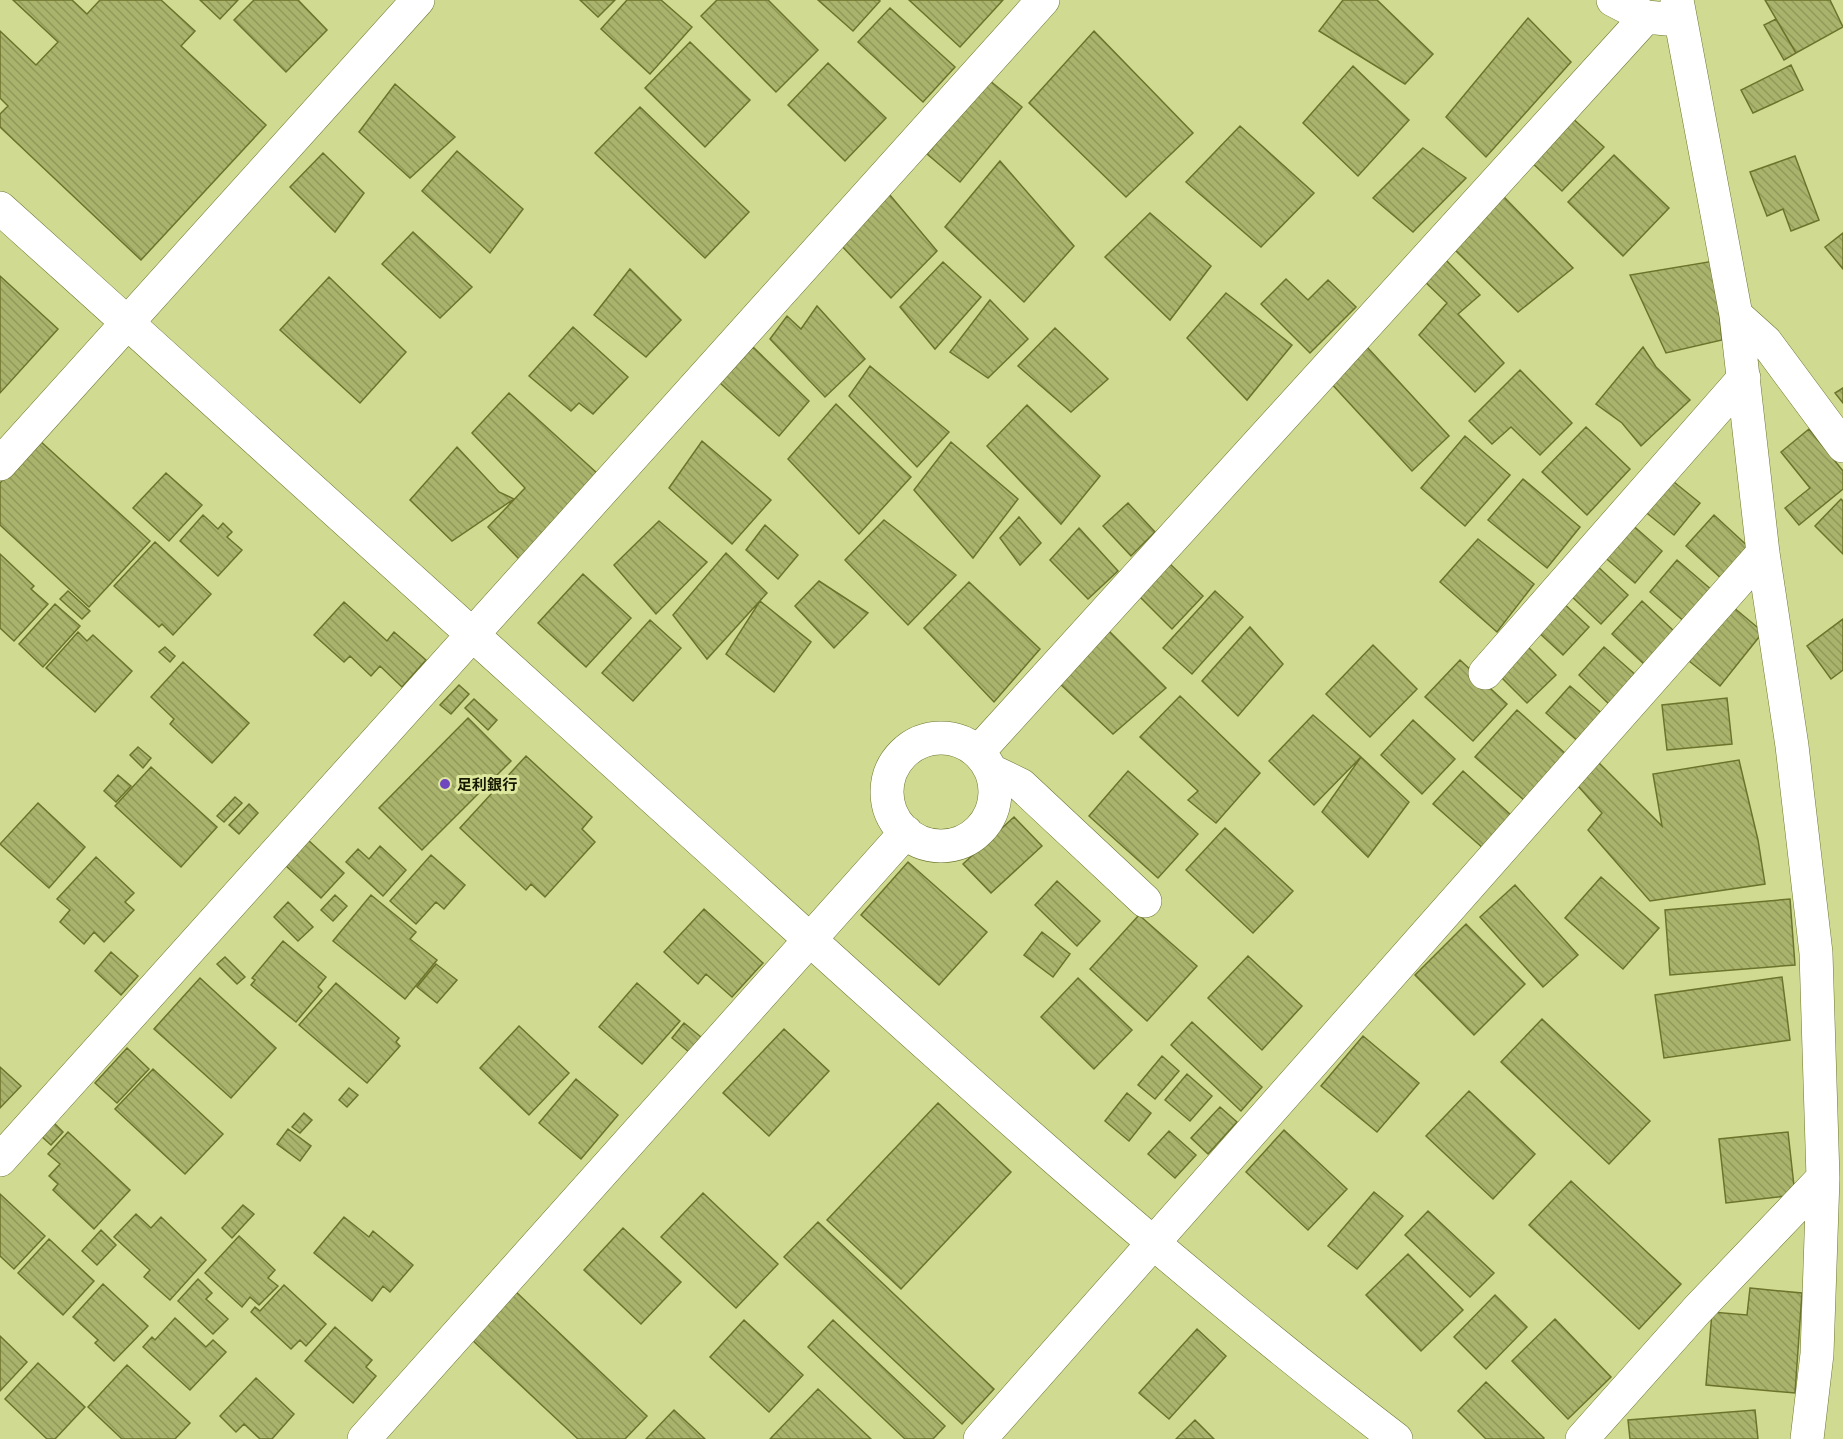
<svg xmlns="http://www.w3.org/2000/svg" width="1843" height="1439" viewBox="0 0 1843 1439" font-family="'Titillium Web','Noto Sans JP',sans-serif">
<defs>
<pattern id="building-back-hatch" width="6" height="6" patternUnits="userSpaceOnUse" patternTransform="scale(1.5)"><rect width="6" height="6" fill="#aab36b"/><path d="M-1 5l2 2M0 0l6 6M5-1l2 2" fill="none" stroke="#91995b"/></pattern>
</defs>
<rect width="100%" height="100%" fill="#d0db91"/>
<path fill="url(#building-back-hatch)" stroke="#6c742c" stroke-width="1.5" d="M13,0h59l15,14 13,-14h61l34,31 -14,15 85,79 -125,135 -141,-133v-13l8,-8 -8,-8v-67l36,34 22,-23z
M200,0h38l-18,19z
M254,0h44l29,30 -41,42 -52,-52z
M580,0h35l-17,17z
M627,0h34l31,27 -42,47 -49,-45z
M717,0h51l50,50 -42,42 -75,-76z
M818,0h60l2,1 -27,30z
M909,0h94l-43,47z
M1343,0h34l56,54 -28,30 -86,-53z
M1765,0h65l13,27 -47,26z
M890,8l65,59 -32,35 -65,-60z
M1528,18l43,44 -85,95 -40,-40z
M1776,19l20,34 -12,7 -20,-35z
M1094,31l99,102 -67,64 -97,-94z
M690,42l60,58 -45,47 -60,-59z
M828,63l58,55 -41,43 -57,-56z
M1791,65l12,25 -50,23 -12,-23z
M1353,66l56,54 -51,56 -55,-53z
M989,80l33,27 -62,75 -33,-28z
M395,84l60,53 -45,41 -51,-46z
M640,107l109,105 -44,46 -110,-105z
M1569,115l35,32 -42,44 -34,-32z
M1240,126l74,67 -53,54 -75,-65z
M1423,148l43,30 -53,54 -40,-34z
M457,151l66,58 -33,44 -68,-62z
M323,153l41,40 -29,39 -45,-45z
M1614,155l55,53 -46,48 -55,-54z
M1795,156l24,64 -28,11 -8,-22 -16,7 -17,-44z
M1000,161l74,85 -50,56 -79,-75z
M889,194l48,57 -46,47 -52,-55z
M1504,197l69,71 -55,44 -65,-64z
M1150,213l61,53 -41,54 -65,-63z
M413,232l59,55 -32,31 -58,-54z
M1843,233v36l-18,-22z
M1440,254l40,41 -22,19 46,49 -29,29 -56,-57 28,-32 -29,-28z
M1714,261l8,79 -56,13 -36,-78z
M943,262l38,35 -46,52 -35,-42z
M630,269l51,51 -35,37 -52,-42z
M0,276l58,53 -58,64z
M329,277l77,75 -46,51 -80,-73z
M1286,279l22,21 20,-20 28,27 -46,46 -49,-49z
M1226,293l66,52 -45,55 -60,-62z
M990,300l38,39 -40,39 -38,-26z
M817,306l48,53 -40,38 -55,-58 17,-23 14,13z
M573,327l55,50 -35,37 -14,-11 -8,8 -42,-35z
M1055,328l53,51 -37,33 -53,-46z
M1366,346l83,90 -37,35 -83,-90z
M753,347l56,54 -30,35 -59,-53z
M1643,347l13,20 34,33 -49,46 -19,-23 -26,-19z
M870,366l79,66 -32,35 -68,-71z
M1520,370l52,53 -32,32 -29,-28 -19,17 -23,-23z
M1843,388v15l-8,-10z
M509,393l89,81 -78,86 -32,-33 37,-39 -53,-55z
M836,404l75,73 -52,57 -71,-75z
M1027,405l73,71 -39,48 -74,-78z
M1586,427l44,42 -43,46 -45,-43z
M1809,429l34,42v18l-44,36 -14,-17 25,-20 -29,-36z
M1465,436l45,39 -45,51 -44,-38z
M39,440l111,101 -61,66 -89,-82v-42z
M702,441l69,59 -39,44 -63,-56z
M951,442l67,57 -45,59 -59,-68z
M457,447l42,45 15,7 -62,42 -42,-41z
M166,473l36,32 -33,36 -36,-33z
M1669,478l31,25 -26,32 -31,-25z
M1523,479l57,48 -33,41 -59,-48z
M1841,499l2,2v53l-28,-28z
M1128,503l27,29 -24,24 -28,-30z
M203,515l15,14 5,-6 9,9 -5,5 15,13 -24,26 -38,-35z
M1714,515l39,36 -28,31 -39,-36z
M1019,517l22,26 -21,22 -20,-27z
M884,520l72,55 -48,50 -63,-65z
M659,521l48,41 -51,52 -42,-49z
M1629,522l33,29 -27,32 -33,-28z
M765,525l33,30 -20,24 -32,-29z
M1079,528l39,43 -30,28 -38,-39z
M1478,539l56,45 -37,48 -57,-50z
M155,542l56,52 -38,41 -11,-11 -3,3 -45,-41z
M726,553l41,40 -60,66 -34,-44z
M0,554l34,32 -3,3 17,15 -34,37 -14,-13z
M1677,560l36,31 -27,32 -36,-31z
M1167,561l36,35 -31,33 -36,-36z
M1595,564l33,31 -27,29 -33,-31z
M583,574l48,44 -45,49 -48,-44z
M819,581l49,32 -34,35 -39,-42z
M969,582l71,67 -46,53 -70,-74z
M68,591l22,20 -8,8 -22,-20z
M1215,591l28,26 -51,57 -29,-26z
M760,601l51,41 -37,50 -48,-38z
M1561,601l28,26 -26,28 -28,-26z
M1642,601l34,32 -31,32 -33,-31z
M344,602l43,39 7,-9 32,28 -24,27 -22,-21 -9,10 -21,-20 -6,6 -30,-27z
M55,604l25,22 -37,41 -24,-23z
M1733,607l30,25 -43,54 -31,-25z
M1843,619v51l-12,9 -24,-33z
M650,620l31,28 -48,53 -31,-28z
M1250,627l33,37 -45,52 -36,-35z
M1108,630l58,58 -53,46 -55,-52z
M78,632l9,9 6,-6 39,36 -37,41 -49,-44z
M1373,645l44,44 -47,48 -44,-43z
M1527,646l29,29 -29,28 -29,-29z
M165,647l10,9 -5,6 -11,-10z
M1604,647l34,30 -27,29 -32,-31z
M1460,660l47,44 -34,37 -48,-44z
M183,662l66,61 -37,40 -42,-39 4,-5 -23,-22z
M459,685l10,9 -18,20 -11,-9z
M1570,686l35,30 -24,28 -35,-31z
M1180,696l80,77 -44,50 -28,-23 10,-9 -58,-54z
M1727,698l5,46 -65,6 -5,-45z
M474,699l23,21 -9,10 -23,-22z
M1517,710l50,45 -42,46 -50,-44z
M1313,715l48,42 -47,48 -45,-44z
M468,718l43,43 -89,89 -43,-42z
M1413,720l42,39 -33,35 -41,-39z
M138,747l13,11 -8,10 -13,-13z
M526,756l66,61 -10,12 13,13 -50,55 -14,-13 -5,6 -66,-62z
M1361,757l48,45 -41,55 -46,-45z
M1739,760l19,80 7,44 -115,17 -62,-71 14,-17 -24,-27 20,-24 64,64 -9,-52z
M151,767l66,60 -36,40 -66,-61z
M1128,771l70,63 -40,44 -69,-62z
M1463,771l50,46 -29,32 -51,-45z
M118,775l13,11 -15,16 -12,-11z
M235,797l7,6 -18,19 -7,-6z
M38,803l47,44 -36,41 -49,-44z
M249,804l9,9 -19,21 -10,-9z
M1014,817l28,29 -51,47 -28,-29z
M1225,828l68,63 -40,42 -67,-63z
M308,840l36,33 -23,25 -36,-33z
M380,846l26,24 -23,26 -37,-34 12,-13 11,10z
M431,855l34,30 -21,24 -8,-7 -20,22 -26,-23z
M96,857l38,36 -9,9 9,8 -30,32 -10,-10 -10,12 -24,-22 10,-12 -13,-11z
M908,862l79,70 -48,53 -78,-70z
M1601,877l58,51 -36,41 -58,-51z
M1057,881l43,40 -23,25 -42,-41z
M1515,885l63,70 -35,32 -63,-70z
M335,895l12,11 -14,15 -12,-11z
M371,895l45,37 -6,7 27,21 -32,39 -72,-58z
M1790,899l5,66 -125,10 -5,-65z
M288,902l25,25 -15,14 -24,-24z
M704,909l59,54 -31,34 -26,-23 -8,10 -34,-32z
M1139,915l58,51 -50,55 -57,-52z
M1466,924l59,60 -51,51 -59,-60z
M1042,932l28,22 -17,23 -29,-22z
M283,941l43,36 -8,10 4,4 -26,31 -45,-37 4,-5 -3,-2z
M111,952l27,24 -17,19 -26,-24z
M1248,956l54,50 -40,44 -54,-52z
M225,957l20,20 -8,7 -20,-20z
M436,964l21,16 -20,23 -20,-16z
M1782,977l8,63 -126,18 -9,-63z
M200,978l76,70 -45,50 -77,-69z
M1078,978l54,52 -38,39 -53,-52z
M336,983l63,55 -3,4 4,4 -33,37 -68,-58z
M637,983l43,38 -38,43 -43,-37z
M1542,1019l108,102 -41,43 -108,-102z
M1192,1022l70,65 -21,24 -70,-66z
M684,1023l17,14 -12,15 -17,-14z
M519,1026l50,47 -40,42 -49,-47z
M784,1029l45,42 -60,65 -46,-43z
M1363,1036l56,47 -42,49 -56,-46z
M127,1048l22,21 -32,34 -22,-20z
M1162,1056l17,15 -24,28 -17,-14z
M0,1067l21,19 -21,22z
M153,1069l70,65 -38,40 -70,-65z
M1187,1074l25,22 -22,25 -25,-21z
M576,1079l42,36 -37,44 -42,-36z
M349,1088l9,7 -11,12 -8,-7z
M1469,1091l66,63 -42,45 -67,-63z
M1127,1093l24,20 -22,28 -24,-20z
M938,1103l73,69 -110,117 -74,-69z
M1220,1107l17,15 -29,32 -17,-16z
M304,1113l8,7 -12,13 -8,-6z
M53,1122l10,10 -12,13 -11,-10z
M288,1129l23,17 -11,15 -23,-17z
M1284,1130l63,59 -39,41 -62,-58z
M1169,1131l27,24 -21,23 -27,-24z
M68,1132l62,58 -36,39 -41,-39 5,-6 -9,-8 11,-12 -12,-10z
M1788,1132l7,63 -69,8 -7,-64z
M1571,1181l110,103 -42,45 -110,-104z
M1374,1192l29,24 -46,53 -29,-23z
M703,1193l75,71 -42,44 -75,-71z
M0,1194l45,42 -31,33 -14,-13z
M243,1205l11,9 -22,24 -10,-10z
M1428,1211l66,62 -24,24 -65,-62z
M136,1214l15,14 10,-11 45,43 -36,40 -26,-23 6,-7 -36,-33z
M344,1217l25,20 4,-6 40,34 -23,27 -7,-6 -11,15 -58,-48z
M818,1222l176,167 -32,35 -178,-167z
M623,1228l58,54 -40,42 -57,-54z
M101,1230l15,15 -19,20 -15,-14z
M239,1236l36,34 -7,8 10,8 -19,19 -9,-8 -8,10 -37,-34z
M49,1239l45,42 -31,34 -45,-42z
M1408,1254l55,56 -42,41 -55,-56z
M198,1279l14,14 -6,6 22,20 -15,15 -35,-33z
M103,1284l45,42 -34,35 -19,-18 3,-3 -25,-23z
M284,1285l42,39 -20,22 -6,-6 -9,9 -40,-37 4,-5 5,4z
M1750,1288l52,5 -7,100 -89,-8 6,-73 35,3z
M514,1290l133,126 -22,23h-47l-108,-101z
M1495,1295l32,32 -41,42 -32,-32z
M175,1318l31,29 7,-7 13,12 -36,38 -47,-43 9,-10 3,3z
M1555,1319l56,58 -43,42 -56,-58z
M744,1320l59,55 -34,37 -59,-55z
M833,1320l112,106 -12,13h-28l-97,-92z
M335,1327l37,33 -6,7 10,9 -23,27 -48,-42z
M1197,1329l29,27 -57,63 -30,-26z
M0,1336l27,26 -27,29z
M38,1363l47,44 -30,32h-8l-42,-40z
M127,1365l63,58 -15,16h-53l-34,-32z
M256,1378l38,36 -22,25h-12l-16,-15 -8,8 -16,-16z
M1486,1382l58,56 -1,1h-57l-28,-28z
M818,1389l53,50h-101z
M674,1410l31,29h-59z
M1755,1410l3,29h-128l-2,-19z
M1195,1420l19,19h-38z"/>
<g fill="none" stroke-linecap="round" stroke-linejoin="round">
<g stroke="#6d762e" stroke-width="34">
<path id="minor" d="M1613,0l33,17 21,2
M1677,0l59,315 27,238 29,193 24,207 7,225 -6,176 -10,85
M0,208c248,223 495,447 743,671 212,192 425,386 653,560
M1736,315l30,27 77,104
M0,464l418,-464
M1485,673l259,-295
M887 792a54 54 0 1 1 108 0a54 54 0 1 1-108 0Z
M978,752l668,-735
M992,771l29,14 124,116
M0,1160l1043,-1160
M364,1439l542,-607
M980,1439l783,-886
M1582,1439l115,-129 126,-132"/>
</g>
<use href="#minor" stroke="#fff" stroke-width="33"/>
</g>
<circle fill="#7046be" stroke="#dde89e" stroke-width="2" cx="445" cy="784" r="6"/>
<g text-anchor="middle" dominant-baseline="central" stroke-width="6" stroke-linejoin="round" paint-order="stroke">
<g font-size="15" font-weight="bold" fill="#151800" stroke="#dde89e" text-anchor="start">
<text x="457" y="784">足利銀行</text>
</g>
</g>
</svg>
